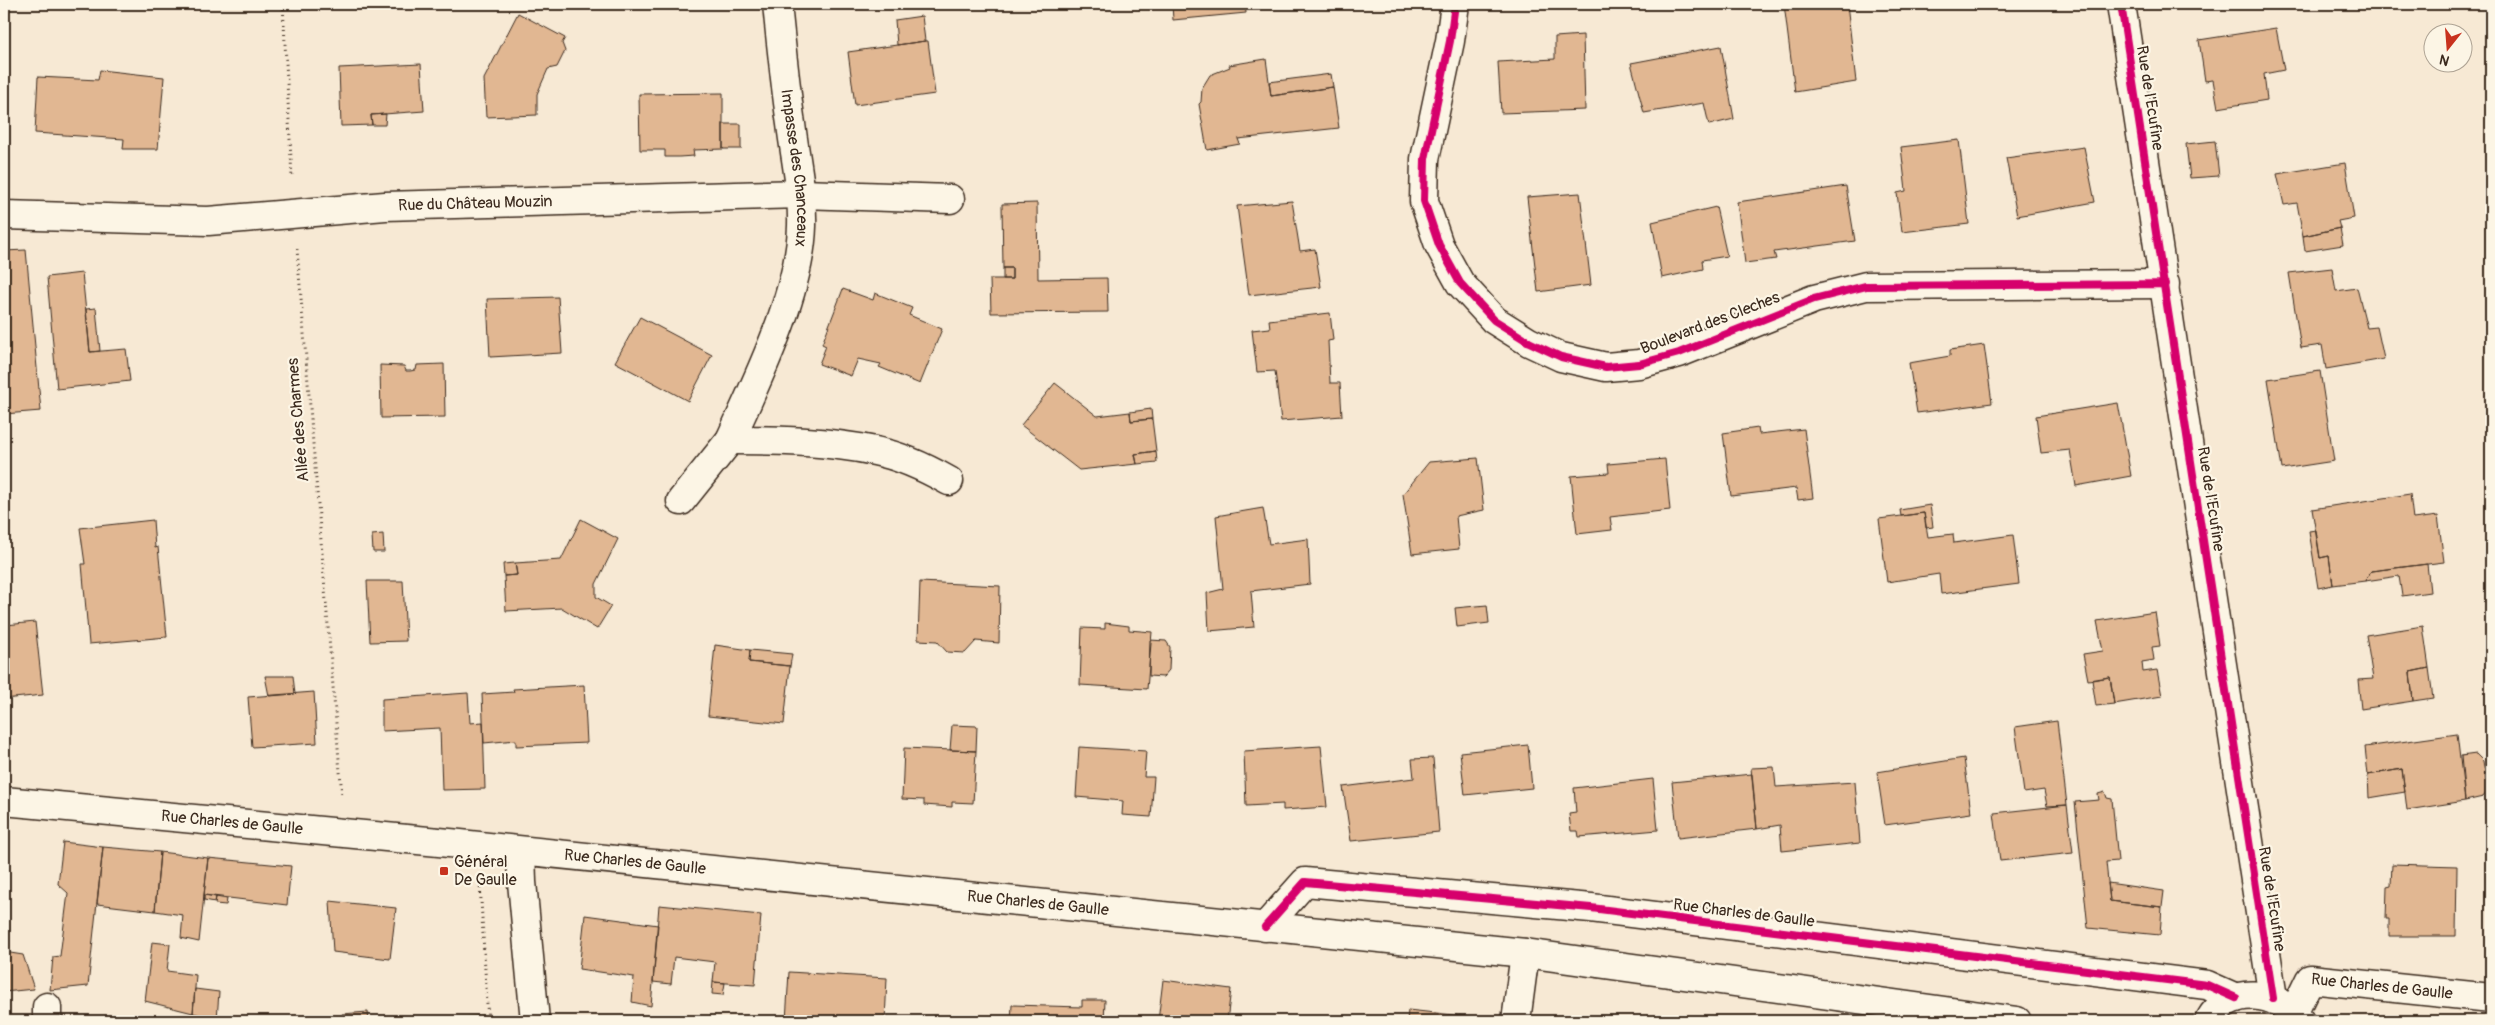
<svg xmlns="http://www.w3.org/2000/svg" width="2495" height="1025" viewBox="0 0 2495 1025" font-family="Pangolin,sans-serif">
<rect width="100%" height="100%" fill="#f7e9d4"/>
<filter id="ink" filterUnits="userSpaceOnUse"><feTurbulence type="fractalNoise" baseFrequency=".02" numOctaves="2"/><feDisplacementMap in="SourceGraphic" scale="10" xChannelSelector="R" yChannelSelector="G"/><feConvolveMatrix kernelMatrix="1 2 1 2 8 2 1 2 1" color-interpolation-filters="sRGB"/></filter>
<g filter="url(#ink)">
<path fill="#d0e397" stroke="#86865a" d="M486,1015l4,6h-42v-3z"/>
<path fill="#e1b792" stroke="#3b2a1e" d="M1172,4h73l1,9 -73,7z
M1784,4h63l9,78 -61,10z
M518,13l47,25 -3,5 3,8 -8,16 -9,2 -11,25v21l-51,2 -2,-38z
M922,16l3,25 -28,4 -2,-25z
M2276,28l8,42 -20,4 3,26 -49,8 -5,-28 -8,1 -6,-41z
M1583,35l2,75 -84,3 -3,-51 57,-3v-22z
M925,41h3l7,53 -80,11 -7,-53z
M1721,46l13,73 -25,6 -5,-22 -60,10 -13,-50z
M1266,59l5,37 62,-9 6,41 -101,11 2,5 -33,6 -8,-46 2,-2 1,-14 8,-13 20,-8 -1,-2z
M421,64l3,47 -53,4 1,10 -31,1 -2,-58z
M100,70l64,7 -6,72h-35l1,-10 -89,-6 3,-56 60,3z
M1331,74l2,13 -62,9 -2,-14z
M723,93v56l-30,1 1,6 -15,1h-14v-7h-25l-1,-56z
M386,114l-1,11h-13l-1,-10z
M723,124h18v25h-18z
M1959,140l10,84 -67,8 -5,-39 9,-2 -5,-44z
M2215,141l4,35 -29,2 -4,-34z
M2084,147l11,55 -78,14 -11,-58z
M2345,163l9,55 -16,3 2,7 -37,8 -6,-33 -13,2 -7,-31z
M1846,186l9,55 -81,11 2,7 -31,4 -8,-61z
M1580,193l11,92 -53,7 -11,-95z
M1292,201l8,50 15,-2 6,38 -72,8 -12,-89z
M1037,203l1,76 69,-1 1,34 -117,1 -1,-34h22v-11h-9l-1,-64z
M1716,207l11,49 -25,4 1,9 -41,9 -10,-56z
M2340,228l3,17 -38,6 -2,-15z
M26,250l15,161 -37,3v-163z
M1003,268h9v11h-9z
M2332,268l4,23 21,-3 10,40 10,-1 7,32 -58,10 -4,-24 -21,3 -12,-75z
M82,273l8,79 36,-3 4,32 -73,8 -10,-112z
M843,289l30,11 2,-7 37,15 -3,7 33,14 -22,55 -41,-17 2,-3 -23,-5 -7,17 -32,-12 7,-18 -4,-2z
M558,297l4,56 -72,4 -3,-58z
M96,308l4,43 -10,1 -4,-43z
M1330,313l3,27 -5,1 2,42h10l2,33 -61,5 -6,-50 -18,1 -5,-42 18,-2 -1,-8z
M640,317l72,38 -24,46 -73,-39z
M1984,345l8,58 -75,10 -8,-50 41,-7v-6z
M444,364l1,53 -64,1 -1,-53 24,1 2,5h4l6,-1 1,-5z
M2320,371l14,90 -52,8 -14,-90z
M1055,383l42,33 33,-4 1,9 21,-2 4,32 -21,3 2,10 -58,6 -58,-45z
M2118,403l13,73 -55,10 -6,-36 -29,3 -5,-37z
M1151,409l1,10 -21,2 -1,-9z
M1758,428l1,6 45,-5 9,69 -15,2 -2,-12 -65,8 -8,-63z
M1156,451l1,11 -20,2 -2,-10z
M1478,458l6,52 -28,6 3,33 -47,5 -9,-60 26,-32z
M1665,459l5,51 -60,7 2,13 -35,4 -6,-58 38,-3 -1,-9z
M2410,494l3,25 25,-3 6,46 -73,9 -6,10 -32,4 -4,-29 -9,2 -8,-49z
M1930,505l3,22 -7,1 -2,-15 -23,3 -1,-6z
M1263,508l6,36 39,-5 2,45 -59,7 3,36 -45,4 -2,-38 16,-4 -7,-73z
M1924,513l4,24 25,-3 1,9 59,-8 6,49 -78,10 -2,-20 -52,8 -8,-63z
M581,519l37,20 -22,45v13l15,9 -14,23 -35,-21 -56,3 -2,-35 13,-1 -2,-12 46,-3z
M153,520l2,28 3,-1 9,90 -78,7 -7,-80h3l-5,-36z
M2316,530l4,28 9,-2 4,29 -15,3 -9,-57z
M383,534l1,18h-11l-1,-17z
M515,563l2,12 -13,1 -1,-12z
M2427,564l3,28 -28,4 -3,-20 -34,5 6,-10z
M367,581h36l3,60 -36,1z
M920,582l80,4 -1,57 -23,-2 -11,12 -18,-1 -10,-11 -19,-1z
M1487,605l2,18 -32,4 -2,-19z
M2155,612l5,34 -8,1 2,13 -12,2 1,10 14,-2 5,26 -48,8 -4,-27 -22,3 -5,-26 20,-3 -6,-30z
M35,622l8,73 -39,4v-53h4l-2,-21z
M1105,623l24,3v4l23,2 -5,57 -67,-4 2,-57 23,1z
M2423,626l6,42 -19,4 3,29 -52,8 -3,-29 15,-1 -7,-44z
M1150,640l16,1 4,6 -1,23 -6,7 -14,-1z
M715,645l35,5 -1,12 41,4 -6,58 -76,-8z
M750,650l42,4 -2,12 -41,-4z
M2429,668l4,30 -20,3 -3,-29z
M265,676h28l2,18 -26,2z
M2110,677l4,27 -18,2 -4,-26z
M584,685l3,58 -71,3v-6l-32,3 -2,-49 32,-2 -1,-3z
M314,692l3,51 -65,4 -4,-50z
M468,693l2,30 13,-1 2,67 -43,1 -2,-62 -58,3v-32z
M2057,721l10,84 -20,1 -3,-16 -20,3 -9,-66z
M952,725l25,1 -1,25 -26,-1z
M2457,734l8,67 -58,9 -5,-41 -34,6 -3,-28z
M1528,745l4,43 -67,7 -5,-43z
M1321,746l6,61 -44,3v-6l-37,2 -2,-55z
M1079,747l67,4 -2,26h10l-3,40 -29,-2 1,-14 -47,-4z
M904,748l72,3 -3,52 -21,-1v5l-28,-2v-5l-22,-1z
M2476,754l7,7 5,30 -5,6 -18,4 -4,-45z
M1433,758l6,74 -88,9 -8,-54 71,-9 -2,-19z
M1964,758l7,55 -86,12 -8,-53z
M1774,767l2,20 79,-5 5,61 -78,8 -2,-26 -23,4 -6,-61z
M2402,769l3,23 -36,6 -1,-23z
M1752,774l5,55 -79,9 -6,-56z
M1653,779l5,51 -79,7 -1,-6h-7l-2,-17 7,-1 -2,-25z
M2105,792l2,6 5,1 6,62 -12,1 4,39 52,6 -2,28 -72,-7 -13,-126 24,-2 -1,-6z
M2067,805l6,48 -73,8 -6,-48z
M63,842l40,5 -15,139 -38,4 3,-33 7,-1 8,-63 -10,-9z
M103,847l57,5 -5,59 -58,-7z
M160,852l48,6 -9,84 -18,-4 2,-23 -28,-4z
M208,858l83,8 -4,39 -83,-10z
M2392,864l65,2 -1,70h-67v-17h-3l1,-32 4,-1z
M2108,883l56,8 -2,16 -52,-6z
M204,895l12,2 -1,5 -11,-2z
M216,897l11,2 -1,6 -11,-1z
M330,901l66,7 -6,51 -57,-7z
M659,905l102,10 -6,70 -42,-3 2,-20 -41,-5 -3,27 -18,-2z
M585,915l73,10 -7,81 -19,-4 2,-25 -55,-8z
M152,942l18,2 -3,27 29,4 -3,38 -48,-12z
M4,952l19,3 11,34 -30,3z
M789,972l98,6 -2,43h-99z
M1163,980l68,9 -4,32h-69z
M713,982l12,1 -2,12 -11,-1z
M195,989l24,3 -2,27 -24,-6z
M1082,1000h23l-1,21h-93l1,-16 70,2z
M1408,1010l55,6 -1,5h-55z
M368,1012l1,9h-27v-7z
M117,1016l12,2v3h-34h22z"/>
<g fill="none" stroke-linecap="round" stroke-linejoin="round">
<g stroke="#3b2a1e" stroke-width="31">
<g id="minor">
<path id="s1" d="M777,4c4,40 8,80 14,120 4,34 12,67 11,102 -2,68 -44,152 -72,214 48,0 98,1 145,11 26,5 51,17 74,30"/>
<path d="M1455,4l-5,37 -25,118 -1,42 15,44 21,38 34,37 35,22 32,15 45,10 33,-3 40,-11 135,-54 52,-13 299,-2"/>
<path d="M2121,4l152,994"/>
<path id="s2" d="M4,215l204,6 177,-15 417,-12 148,5"/>
<path d="M681,501l49,-61"/>
<path d="M521,851l1,31 13,139"/>
<path d="M1265,927l40,-45 286,26 616,77 29,13"/>
<path id="s3" d="M2294,1012l16,-33 181,19"/>
<path d="M47,1021v-14"/>
<path d="M1516,1021l9,-68"/>
</g>
</g>
<g stroke="#3b2a1e" stroke-width="31">
<g id="major">
<path id="s4" d="M4,801l456,43 1065,109 492,68"/>
<path d="M2209,1021c20,-37 69,-31 91,0"/>
</g>
</g>
<path stroke="#3b2a1e" stroke-width="3" stroke-dasharray="1 4" stroke-linecap="butt" d="M283,4l9,174
M297,249l45,547
M480,883l8,138"/>
<use href="#minor" stroke="#fcf5e5" stroke-width="28"/>
<use href="#major" stroke="#fcf5e5" stroke-width="28"/>
<g stroke="#fcf5e5" stroke-width="11">
<path id="cycleway" d="M1455,4l-5,37 -25,118 -1,42 15,44 21,38 34,37 35,22 32,15 45,10 33,-3 40,-11 135,-54 52,-13 299,-2
M2121,4l152,994
M1265,927l40,-45 286,26 616,77 29,13"/>
</g>
<use href="#cycleway" stroke="#d6006c" stroke-width="8"/>
</g>
</g>
<rect fill="#c8321e" stroke="#fcf5e5" stroke-width="2" x="439" y="866" width="10" height="10" rx="2.5"/>
<g text-anchor="middle" dominant-baseline="central" stroke-width="4.5" stroke-linejoin="round" paint-order="stroke">
<g font-size="16" fill="#3b2a1e" stroke="#fcf5e5">
<text transform="translate(2150 98) rotate(81)">Rue de l'Ecufine</text>
<text stroke="none"><textPath href="#s1" startOffset="165">Impasse des Chanceaux</textPath></text>
<text stroke="none"><textPath href="#s2" startOffset="472">Rue du Château Mouzin</textPath></text>
<text transform="translate(1710 323) rotate(-21)">Boulevard des Cleches</text>
<text transform="translate(298 420) rotate(-95)">Allée des Charmes</text>
<text transform="translate(2211 499) rotate(81)">Rue de l'Ecufine</text>
<text stroke="none"><textPath href="#s4" startOffset="229">Rue Charles de Gaulle</textPath></text>
<text stroke="none"><textPath href="#s4" startOffset="634">Rue Charles de Gaulle</textPath></text>
<text transform="translate(2272 899) rotate(81)">Rue de l'Ecufine</text>
<text stroke="none"><textPath href="#s4" startOffset="1039">Rue Charles de Gaulle</textPath></text>
<text transform="translate(1744 913) rotate(7)">Rue Charles de Gaulle</text>
<text stroke="none"><textPath href="#s3" startOffset="109">Rue Charles de Gaulle</textPath></text>
</g>
<g font-size="16" fill="#3b2a1e" stroke="#fcf5e5" text-anchor="start">
<text x="454" y="862">Général<tspan x="454" dy="18">De Gaulle</tspan></text>
</g>
</g>
<rect width="2495" height="1025" fill="none" stroke="#fcf5e5" stroke-width="20"/>
<rect x="10" y="10" width="2475" height="1005" fill="none" stroke="#3b2a1e" stroke-width="2" filter="url(#ink)"/>
<g transform="translate(2448 48) rotate(197)"><circle r="24" fill="#fcf5e5" stroke="#afa495"/>
<path d="M0-4L9 19L0 12L-9 19Z" fill="#c8321e"/>
<text y="-8" font-size="14" font-weight="bold" text-anchor="middle" fill="#3b2a1e">N</text>
</g>
</svg>
